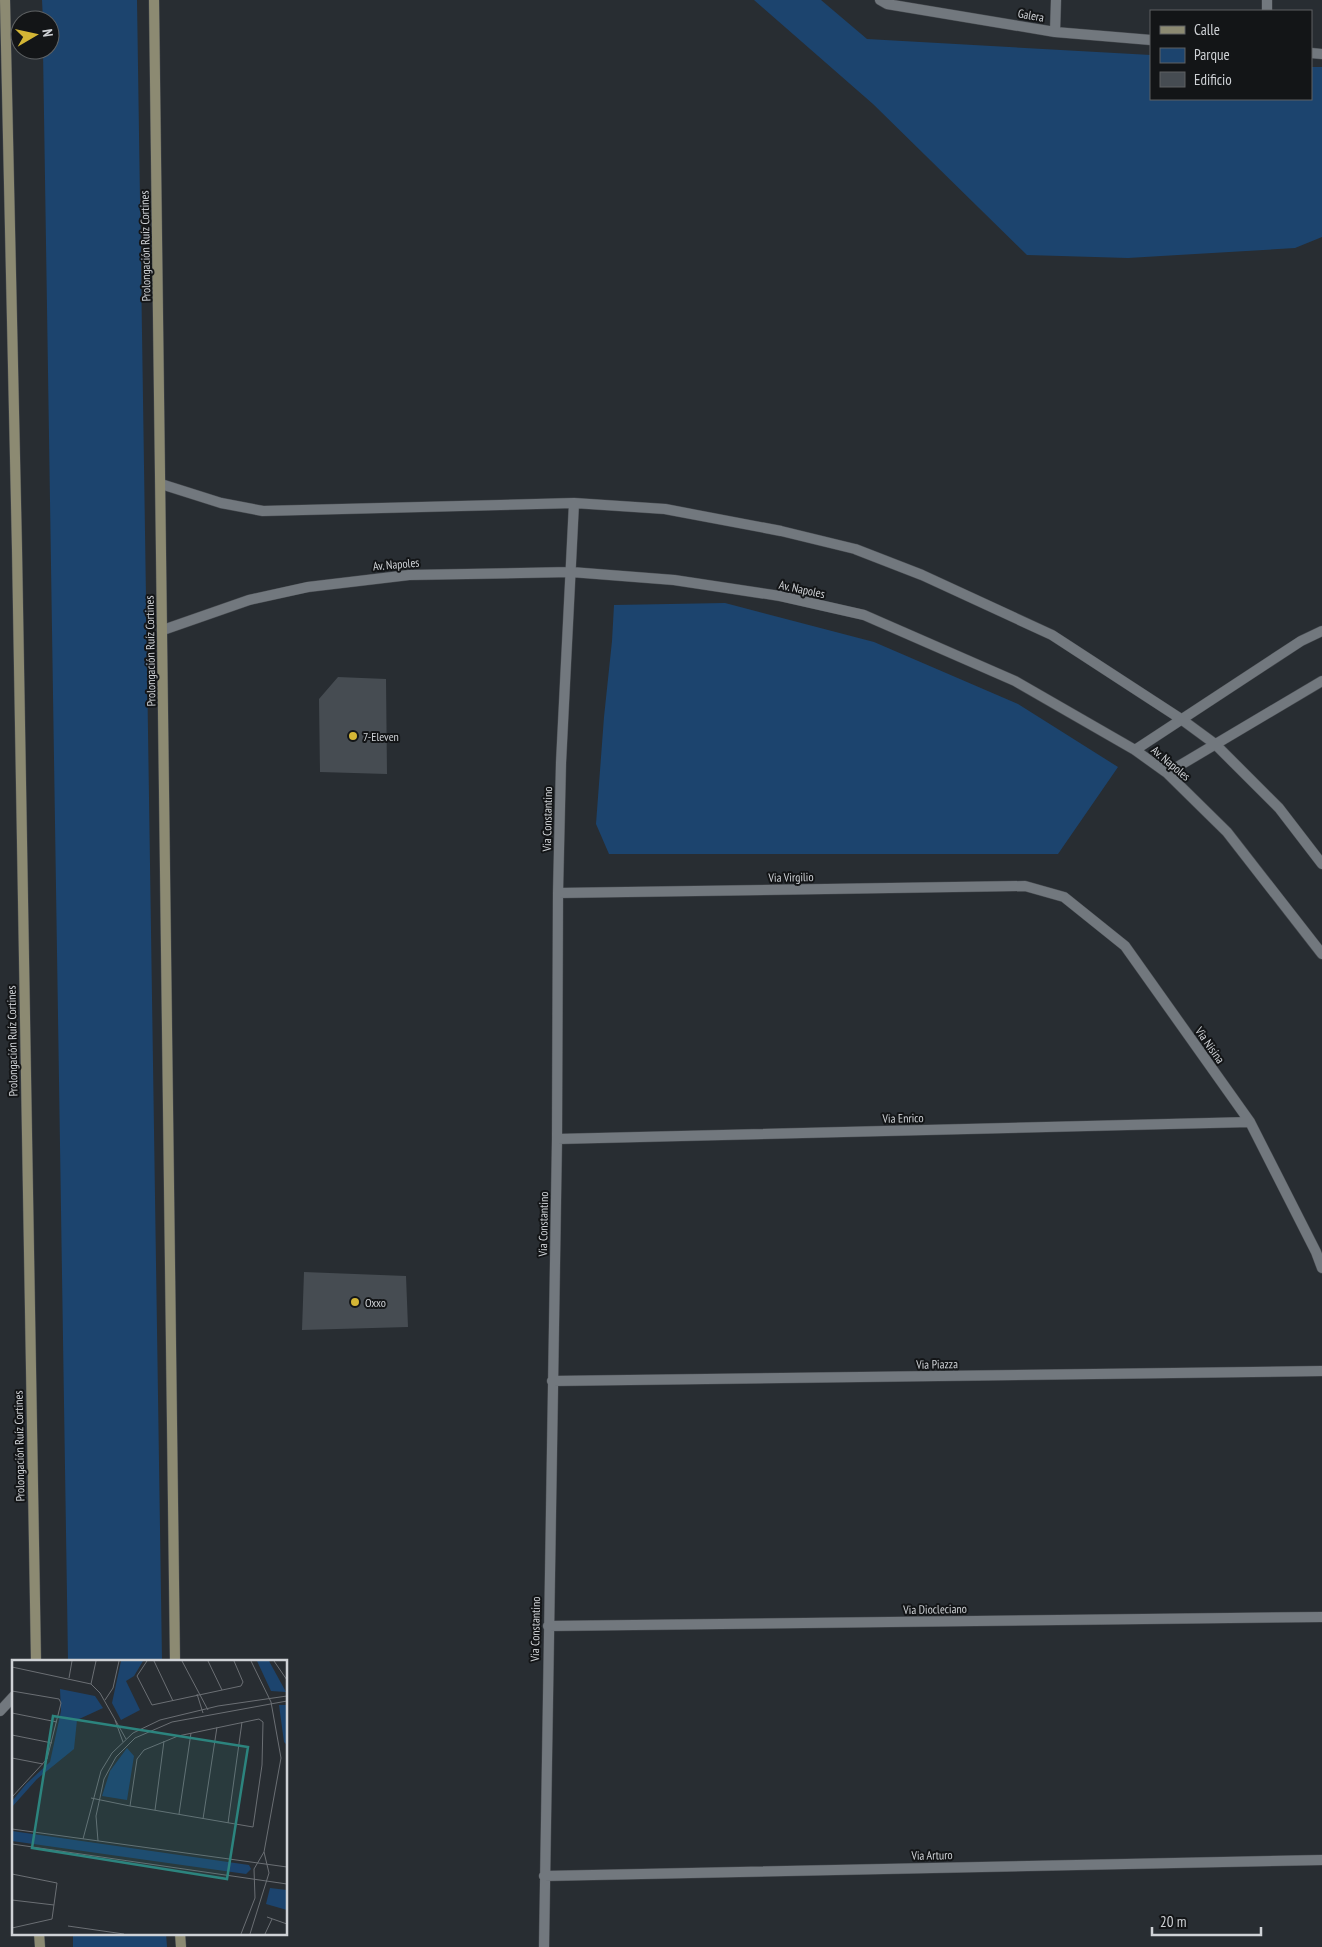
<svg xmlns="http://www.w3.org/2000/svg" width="1322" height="1947" viewBox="0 0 1322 1947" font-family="'PT Sans Narrow',sans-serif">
<rect width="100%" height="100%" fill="#282d32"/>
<path fill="#1c446e" d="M42,0h95l25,1661h-94l-25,-1611h7v-30h-7z
M754,0h67l46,39 284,16v44h160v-32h11v170l-27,11 -167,10 -101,-3 -154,-151z
M725,603l149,39 144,62 100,63 -60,87h-449l-13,-30 8,-107 8,-76 2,-36z
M73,1933h93l1,14h-94z"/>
<path fill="#464c52" d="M338,677l48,2 1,95 -67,-2 -1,-73z
M304,1272l102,4 2,51 -106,3z"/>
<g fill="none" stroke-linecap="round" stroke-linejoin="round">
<g stroke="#464a4f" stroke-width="11">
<path id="service" d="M0,1711l14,-15"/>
</g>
<g stroke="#464a4f" stroke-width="11">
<path id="minor" d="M880,0l7,4 168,28 96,8
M1267,11v-11
M1055,32l1,-32
M1311,53l11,1
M161,484l60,19 42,8 311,-8 91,6 116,22 74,18 67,26 130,60 129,84 34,25 64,64 43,56
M163,630l86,-30 59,-13 101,-12 162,-3 103,8 106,16 84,19 151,66 120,69 32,23 60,59 95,122
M1135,750l166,-109 21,-10
M1167,773l155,-92
M558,893l467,-7 39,11 61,49 125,176 66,130 6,16
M557,1139l693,-17
M552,1381l770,-10
M548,1626l774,-9
M544,1876l778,-16
M544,1947l13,-808 1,-246 3,-130 13,-260"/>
</g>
<g stroke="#464a4f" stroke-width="11">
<path id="secondary" d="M5,0l12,549 19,1112
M154,0l21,1661
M39,1933l1,14
M180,1933l1,14"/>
</g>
<use href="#service" stroke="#72787e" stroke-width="10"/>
<use href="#minor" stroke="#72787e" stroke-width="10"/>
<use href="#secondary" stroke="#8c8a72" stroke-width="10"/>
</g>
<g fill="#d4b635" stroke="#131517" stroke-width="2">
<circle cx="353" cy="736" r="5"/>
<circle cx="355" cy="1302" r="5"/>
</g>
<g text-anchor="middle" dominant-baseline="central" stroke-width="4" stroke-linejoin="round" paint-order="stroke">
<g font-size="12" fill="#cfd2d6" stroke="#131517">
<text transform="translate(1031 15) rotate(10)">Galera</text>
<text transform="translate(145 246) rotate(-91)">Prolongación Ruíz Cortines</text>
<text transform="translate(396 564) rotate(-5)">Av. Napoles</text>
<text transform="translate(802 589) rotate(12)">Av. Napoles</text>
<text transform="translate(150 651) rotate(-91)">Prolongación Ruíz Cortines</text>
<text transform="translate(1171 763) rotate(40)">Av. Napoles</text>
<text transform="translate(547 819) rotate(-89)">Via Constantino</text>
<text transform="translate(791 877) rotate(-1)">Via Virgilio</text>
<text transform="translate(12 1041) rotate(-91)">Prolongación Ruíz Cortines</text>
<text transform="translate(1210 1045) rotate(55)">Via Nisina</text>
<text transform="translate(903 1118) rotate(-1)">Via Enrico</text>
<text transform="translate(543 1224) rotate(-89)">Via Constantino</text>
<text transform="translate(937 1364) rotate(-1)">Via Piazza</text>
<text transform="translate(19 1446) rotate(-91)">Prolongación Ruíz Cortines</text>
<text transform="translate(935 1609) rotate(-1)">Via Diocleciano</text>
<text transform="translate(535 1629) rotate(-89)">Via Constantino</text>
<text transform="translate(932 1855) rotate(-1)">Via Arturo</text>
</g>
<g font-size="12" fill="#cfd2d6" stroke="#131517" text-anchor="start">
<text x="363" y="736">7-Eleven</text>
<text x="365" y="1302">Oxxo</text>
</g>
</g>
<g transform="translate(12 1660)">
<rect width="275" height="275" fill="#282d32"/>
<path d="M109,1h22l-9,15 -8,5 14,29 -19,10 -9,-17zM245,1h12l17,31 -15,-1zM48,29l35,7 8,12 -26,12 -3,29 -37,30 -25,28v-6l14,-17 24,-22 11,-51zM267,45h8v40l-3,-3zM115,88l7,8 -7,44 -25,-4 8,-25zM0,171l237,34 2,4 -5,5 -234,-33zM258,228l17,2v20l-21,-6z" fill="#1c446e"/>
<path fill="none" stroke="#6b6f74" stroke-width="1" d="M135,1l-10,15 15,29 89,-19 2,-4 -9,-21M142,1l19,40M170,1l26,49M196,1l14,29M262,1l13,19M0,7l79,17 9,9 26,46M57,18l3,-17M79,24l5,-23M0,31l47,8 2,4 -14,56 -35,38M185,34l6,19M93,40l8,-12 6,-27M0,53l45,9M103,60l8,22M0,75l40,8M0,98l31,6M79,138l39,8 123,21 9,-62 1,-43 -4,-3 -81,17 -34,14 -7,9 -7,47M143,150l9,-69M167,154l12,-81M191,159l14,-92M216,163l14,-101M0,169l275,38M71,179l18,-68 11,-18 21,-20 27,-13 58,-14 69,-10M86,181l-2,-25 8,-37 12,-22 19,-19 37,-16 115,-21M0,184l275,40M0,214l45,9 -5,36 -40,9M0,240l42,5M255,257l20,7M56,266l56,8M229,274l14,-36 -1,-29 10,-17 17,-94 -10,-56 -20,-41M238,274l19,-61 -5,-21M253,274l7,-15"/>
<path fill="#2c847e" fill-opacity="0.15" stroke="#2c847e" stroke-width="2.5" d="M41,56l195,31 -21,132 -195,-31z"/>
<rect width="275" height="275" fill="none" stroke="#cfd2d6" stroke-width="2.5"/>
</g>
<rect x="1150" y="10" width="162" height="90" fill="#131517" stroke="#5e6163"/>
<rect x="1160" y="26" width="25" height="8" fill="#8c8a72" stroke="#5e6163"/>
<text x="1194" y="35" font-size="15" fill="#cfd2d6">Calle</text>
<rect x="1160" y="48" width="25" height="15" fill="#1c446e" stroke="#5e6163"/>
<text x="1194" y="60" font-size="15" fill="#cfd2d6">Parque</text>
<rect x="1160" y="72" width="25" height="15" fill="#464c52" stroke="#5e6163"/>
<text x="1194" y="85" font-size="15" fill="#cfd2d6">Edificio</text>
<g transform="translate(35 35) rotate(81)"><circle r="24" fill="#131517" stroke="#5e6163"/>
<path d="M0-4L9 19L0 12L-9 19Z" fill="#d4b635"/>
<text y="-8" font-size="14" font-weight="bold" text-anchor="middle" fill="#cfd2d6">N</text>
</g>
<path d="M1152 1927v8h109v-8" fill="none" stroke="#cfd2d6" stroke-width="2.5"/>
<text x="1160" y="1927" font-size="15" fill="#cfd2d6" stroke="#131517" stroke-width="4" paint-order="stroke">20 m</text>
</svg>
